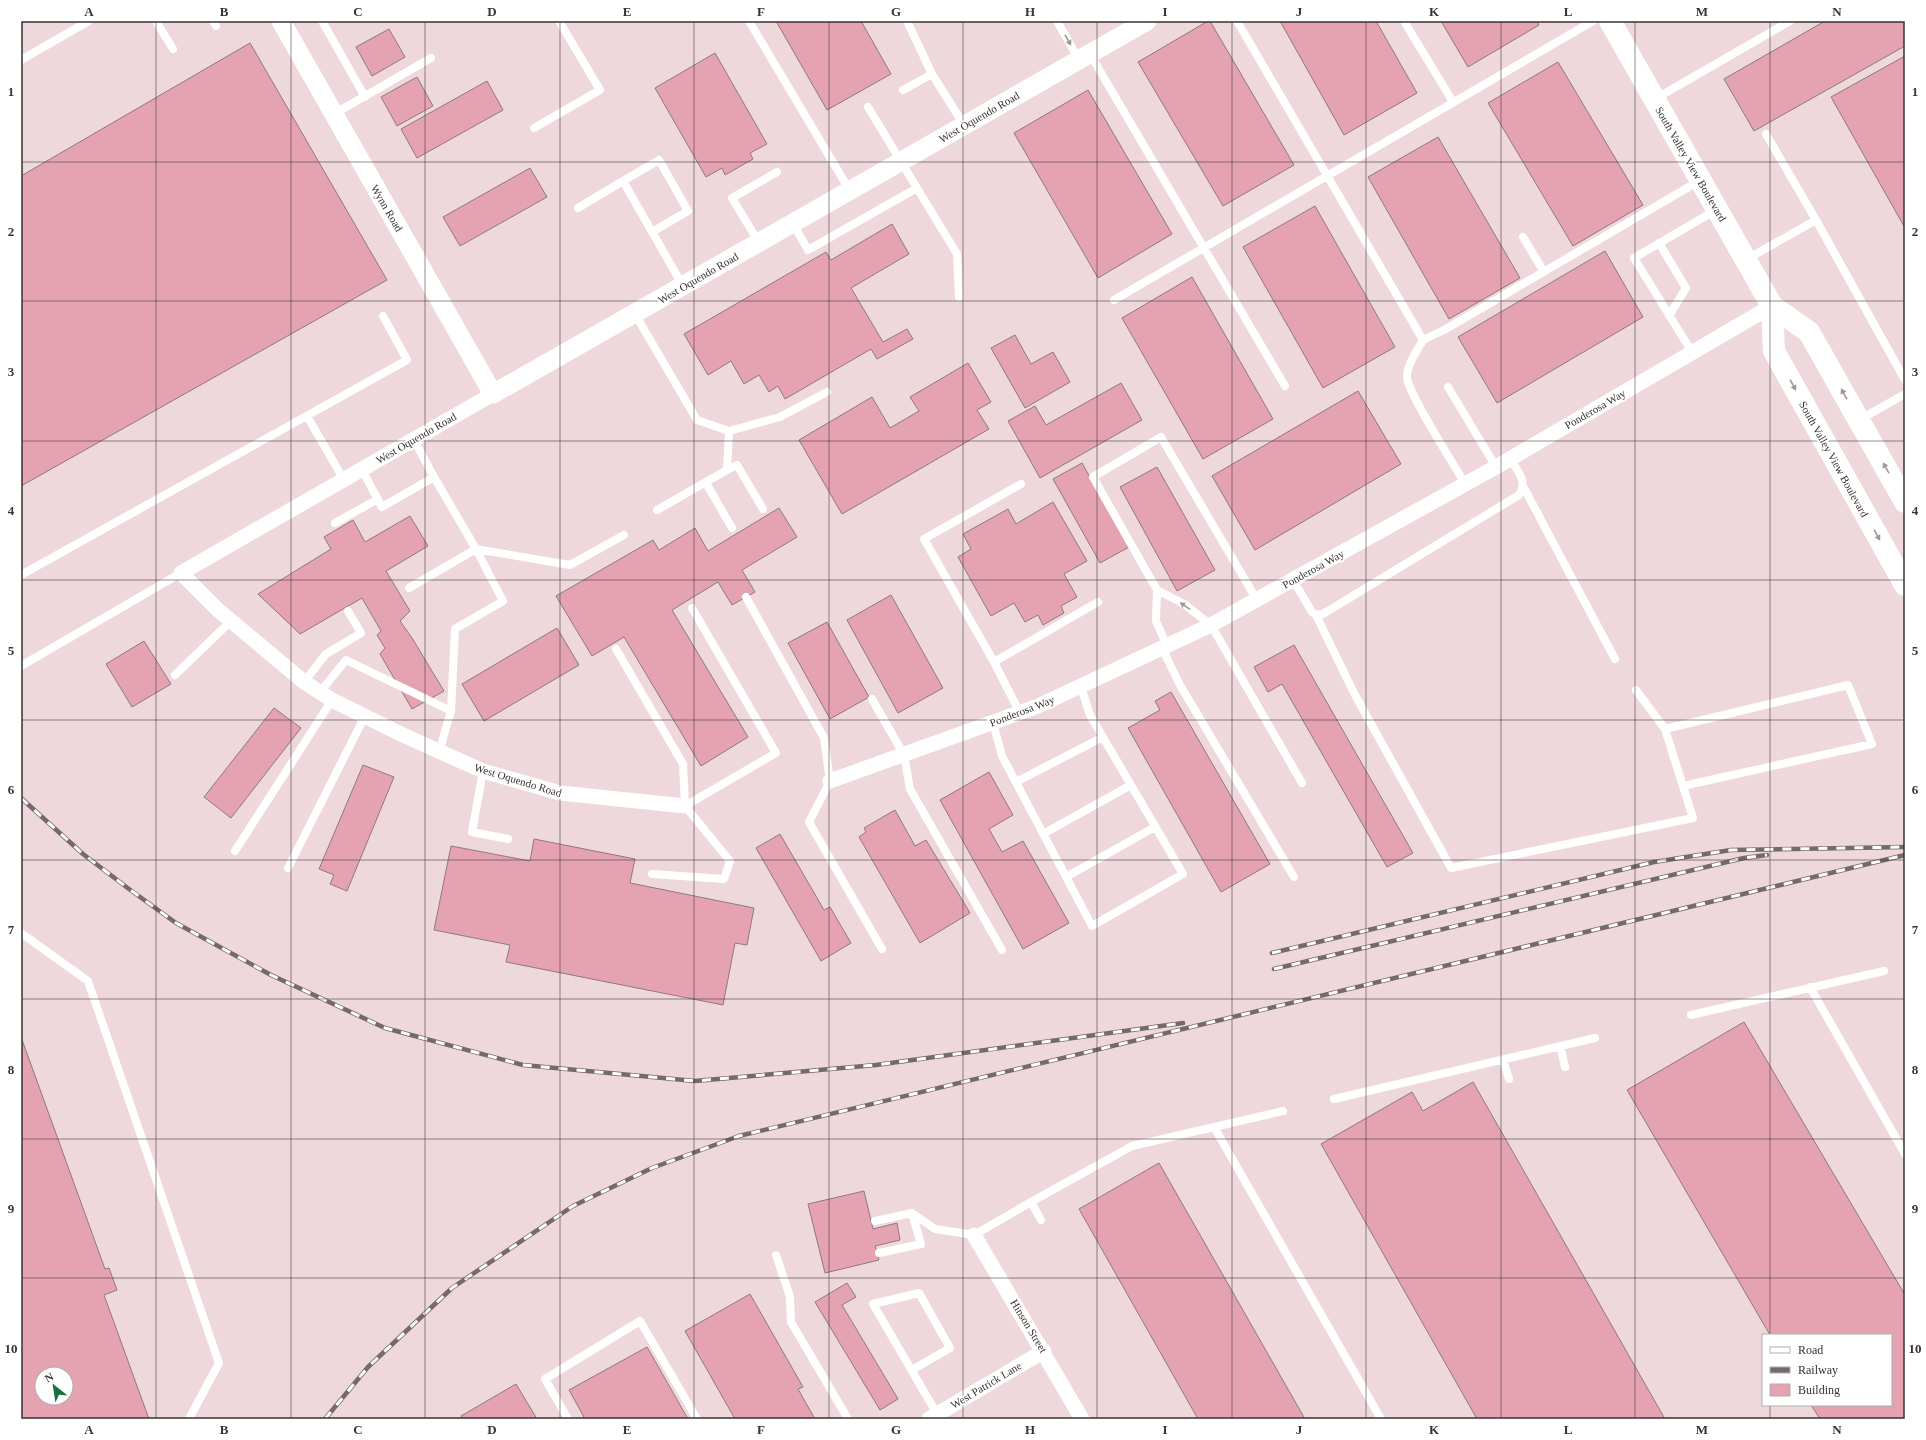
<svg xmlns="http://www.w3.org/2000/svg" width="1926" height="1440" viewBox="0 0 1926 1440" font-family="'Times New Roman',serif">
<rect width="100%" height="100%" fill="#eed8dc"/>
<path fill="#e5a3b1" stroke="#8d797d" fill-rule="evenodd" d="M776,21h85l30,53 -64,36z
M1208,21h2l84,144 -71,41 -85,-144z
M1280,21h96l41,72 -73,42z
M1441,21h96l2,4 -71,42z
M1825,21h80v25l-151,85 -30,-52z
M389,29l16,28 -33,19 -16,-29z
M250,43l137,237 -366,206v-310z
M715,53l52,91 -17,9 3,6 -28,16 -3,-7 -16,9 -51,-89z
M1905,56v172l-74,-131z
M1558,62l85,143 -70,41 -85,-143z
M417,77l16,29 -36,20 -16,-29z
M487,81l16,29 -86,48 -16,-29z
M1088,90l84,144 -74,44 -84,-145z
M1438,137l82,141 -71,41 -81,-142z
M530,168l17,29 -87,49 -17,-29z
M1315,206l80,141 -72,41 -80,-141z
M892,224l17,30 -58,34 32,54 24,-13 6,10 -36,20 -6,-10 -86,50 -7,-13 -9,6 -10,-17 -15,9 -13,-23 -23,14 -24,-41 142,-82 5,8z
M1605,251l38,66 -146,86 -39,-66z
M1192,277l81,142 -70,40 -81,-141z
M1015,335l16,29 22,-12 17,30 -45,26 -34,-60z
M968,363l23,39 -14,8 12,19 -147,85 -43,-74 73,-43 18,31 29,-17 -9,-14z
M1121,383l21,37 -102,58 -32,-57 27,-15 11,19z
M1358,391l43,73 -146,86 -43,-74z
M1082,463l47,84 -29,16 -47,-84z
M1157,467l58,103 -38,21 -57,-104z
M1053,502l34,59 -23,13 13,23 -16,9 3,7 -21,12 -5,-10 -13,7 -11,-19 -23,13 -33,-59 13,-8 -8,-15 45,-25 8,15z
M779,508l18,29 -55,33 13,22 -23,13 -14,-23 -46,28 76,127 -47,29 -77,-129 -32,19 -36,-60 97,-56 6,10 36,-22 13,23z
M410,516l18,30 -42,25 24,40 -10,10 12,17 32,53 -32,18 -32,-55 5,-6 -8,-13 4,-4 -19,-33 -62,36 -42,-40 73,-45 -7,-12 29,-17 12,22z
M891,595l52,93 -45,25 -51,-93z
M827,622l42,75 -39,22 -42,-76z
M557,628l22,37 -95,56 -22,-37z
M144,641l27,43 -39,23 -26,-43z
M1294,645l119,208 -26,14 -105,-183 -14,8 -14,-25z
M1171,692l99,172 -49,28 -93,-164 32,-18 -5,-9z
M274,708l27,20 -70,90 -27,-21z
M363,765l31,12 -47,114 -17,-7 4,-9 -15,-6z
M989,772l24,43 -24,14 13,23 21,-11 46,82 -46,26 -83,-149z
M895,810l20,36 11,-6 44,73 -50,30 -61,-106 7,-5 -2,-4z
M780,834l44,76 6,-3 21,36 -30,18 -65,-113z
M534,839l101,20 -5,24 124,25 -7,37 -12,-2 -12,62 -217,-43 4,-17 -76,-15 17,-84 79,15z
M1744,1022l161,273v124h-85l-9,-14h80v-70h-121l-143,-245z
M21,1037l84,232 4,-1 8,22 -13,5 45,124h-128zM42,1374h24v24h-24z
M1473,1082l192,337h-188l-156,-275 91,-52 11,19z
M1159,1163l146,256h-107l-119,-210z
M864,1191l9,38 24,-6 3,17 -25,6 4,14 -54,13 -17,-69z
M847,1283l9,14 -14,8 56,94 -18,11 -65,-108z
M750,1294l53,93 -5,2 17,30h-80l-50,-88z
M647,1347l41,72h-103l-16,-29z
M516,1384l21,35h-74l-2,-3z"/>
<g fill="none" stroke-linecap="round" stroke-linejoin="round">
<path stroke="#fff" stroke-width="8" d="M156,21l17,28
M213,21l3,5
M322,21l43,76
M749,21l101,170
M907,21l25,53
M1057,21l22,39
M1237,21l186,319c-6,11 -16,24 -16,37 0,15 48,89 58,107
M1404,21l49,81
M1090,54l195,332
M21,60l68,-39
M903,90l29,-16 32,51
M1655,99l135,-78
M334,114l97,-56
M534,128l66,-38 -41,-69
M1766,134l50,86
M917,188l40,66 2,43
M578,208l45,-27
M793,224l15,26 109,-62 -49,-81
M652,232l36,-21 -29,-51 -36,21 60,105
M1523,237l21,35
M759,243l-27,-45 45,-26
M1659,243l27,45 -17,28
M1747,259l69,-39 89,160
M1114,300l479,-279
M635,314l62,106 32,11 51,-14 47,-25
M1423,340l23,-11 253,-148
M1692,352l-58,-94 82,-48
M1448,387l48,80
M307,416l37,64
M1859,420l46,-26
M414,440l20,37
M362,470l20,37 52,-30 42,72 -67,39
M727,470l10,-5 26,44
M706,483l26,45
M1524,488l91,171
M657,510l70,-40 2,-39
M335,523l43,-24
M476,549l94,16 54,-30
M21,575l386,-215 -24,-44
M1293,580l19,32 4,3 7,-1 196,-119c9,-13 -1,-24 -9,-36
M1157,590l27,14 27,21 91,158
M746,597l78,141 6,43 -21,41 73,127
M1316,615l38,78 97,175 242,-50 -28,-89 -29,-39
M1167,646l-11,-25 1,-31 -64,-113 68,-40 96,163
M1162,648l18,37 114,192
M616,649l67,115 2,42 45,55 -6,18 -72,-5
M994,662l104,-60
M21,666l160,-93
M175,675l56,-54
M304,682l22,-28 35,-21 -13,-22
M320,692l26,-32 105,51 -12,41
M872,699l32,56 6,34 92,161
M451,711l4,-82 48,-28 -27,-52
M1020,713l-26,-51 -70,-123 97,-55
M993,723l9,33 90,170 91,-52 -93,-159 -9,-28
M1665,729l183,-44 24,59 -189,42
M483,771l-11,61 36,7
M1016,782l87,-45
M685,806l91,-53 -84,-145
M1043,834l88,-49
M235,851l97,-151
M288,868l77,-152
M1066,877l89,-50
M21,933l67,48 131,382 -30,56
M1810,987l95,167
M1691,1015l193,-44
M1560,1046l5,21
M1503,1060l6,19
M1334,1099l261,-61
M1214,1127l167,292
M1031,1202l101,-56 151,-35
M875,1221l37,-8 23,16 39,6 57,-33 10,18
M879,1253l42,-9 -9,-31
M776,1255l14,42 1,25 57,97
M912,1370l38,-22 -31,-55 -46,11 64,110
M568,1419l-23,-40 95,-58 57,98"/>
<path stroke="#fff" stroke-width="15" d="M493,394l-312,179 37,37 86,72 28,18 73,36 78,35 77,22 125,13
M830,781l208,-75 173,-81 285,-158 276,-161
M974,1235l108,184
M929,1419l115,-68"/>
<path stroke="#fff" stroke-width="19" d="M281,21l212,373 654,-373"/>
<path stroke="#fff" stroke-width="22" d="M1610,21l162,285 37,26 96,170
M1772,306l2,45 131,234"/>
<g stroke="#76696b" stroke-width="4.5">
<path id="rail" d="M21,798l62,56 46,35 47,34 95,52 114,53 138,37 172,16 181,-16 307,-42
M1272,953l382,-91 77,-12 174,-3
M1274,969l470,-111 23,-3
M325,1419l43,-52 84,-79 121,-82 79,-38 87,-32 1166,-281"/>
</g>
<use href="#rail" stroke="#fff" stroke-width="3" stroke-dasharray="9" stroke-linecap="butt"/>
</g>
<defs><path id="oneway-solid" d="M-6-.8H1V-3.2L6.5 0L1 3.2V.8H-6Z"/></defs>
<g fill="#9c9899">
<use href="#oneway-solid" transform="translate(1068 40) rotate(60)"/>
<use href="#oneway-solid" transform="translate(1793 385) rotate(61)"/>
<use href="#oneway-solid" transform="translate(1844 394) rotate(-119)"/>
<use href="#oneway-solid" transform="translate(1886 468) rotate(-120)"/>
<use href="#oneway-solid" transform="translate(1877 535) rotate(61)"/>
<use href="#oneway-solid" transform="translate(1185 606) rotate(-146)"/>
</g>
<path fill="none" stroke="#3a3133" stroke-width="1" stroke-opacity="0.55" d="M156,21v1398M291,21v1398M425,21v1398M560,21v1398M694,21v1398M829,21v1398M963,21v1398M1097,21v1398M1232,21v1398M1366,21v1398M1501,21v1398M1635,21v1398M1770,21v1314M21,162h1884M21,301h1884M21,441h1884M21,580h1884M21,720h1884M21,860h1884M21,999h1884M21,1139h1884M21,1278h1884M1770,1405v14"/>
<g text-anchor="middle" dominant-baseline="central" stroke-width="4" stroke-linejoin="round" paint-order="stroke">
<g font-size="11" fill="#3a3133" stroke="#fff">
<text transform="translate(979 117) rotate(-30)">West Oquendo Road</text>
<text transform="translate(1691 164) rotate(60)">South Valley View Boulevard</text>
<text transform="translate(387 208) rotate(60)">Wynn Road</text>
<text transform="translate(698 278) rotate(-30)">West Oquendo Road</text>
<text transform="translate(1595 409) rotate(-30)">Ponderosa Way</text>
<text transform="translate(416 438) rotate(-30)">West Oquendo Road</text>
<text transform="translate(1834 459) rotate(61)">South Valley View Boulevard</text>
<text transform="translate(1313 569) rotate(-29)">Ponderosa Way</text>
<text transform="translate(1022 711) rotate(-21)">Ponderosa Way</text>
<text transform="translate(518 780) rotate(17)">West Oquendo Road</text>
<text transform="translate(1029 1326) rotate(59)">Hinson Street</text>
<text transform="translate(986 1385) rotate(-31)">West Patrick Lane</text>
</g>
</g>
<rect width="1926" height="1440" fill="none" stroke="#ffffff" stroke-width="44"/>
<rect x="1762" y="1334" width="130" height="72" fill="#ffffff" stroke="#b0adad"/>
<rect x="1770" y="1347" width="20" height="6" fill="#ffffff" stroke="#b0adad"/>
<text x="1798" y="1354" font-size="12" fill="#3a3133">Road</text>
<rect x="1770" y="1367" width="20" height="6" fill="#76696b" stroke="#b0adad"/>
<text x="1798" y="1374" font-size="12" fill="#3a3133">Railway</text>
<rect x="1770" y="1384" width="20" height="12" fill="#e5a3b1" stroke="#b0adad"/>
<text x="1798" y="1394" font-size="12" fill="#3a3133">Building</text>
<g transform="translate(54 1386) rotate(330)"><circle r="19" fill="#ffffff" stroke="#b0adad"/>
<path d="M0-3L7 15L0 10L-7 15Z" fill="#1b7042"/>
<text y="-6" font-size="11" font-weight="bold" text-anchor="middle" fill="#3a3133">N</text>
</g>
<rect x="22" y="22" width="1882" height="1396" fill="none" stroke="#3a3133" stroke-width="1.5"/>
<g font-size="13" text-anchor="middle" font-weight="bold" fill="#3a3133">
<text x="89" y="16">A</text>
<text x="224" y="16">B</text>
<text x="358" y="16">C</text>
<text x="492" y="16">D</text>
<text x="627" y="16">E</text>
<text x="761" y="16">F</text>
<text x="896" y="16">G</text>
<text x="1030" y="16">H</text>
<text x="1165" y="16">I</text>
<text x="1299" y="16">J</text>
<text x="1434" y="16">K</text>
<text x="1568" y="16">L</text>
<text x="1702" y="16">M</text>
<text x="1837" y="16">N</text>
<text x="11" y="96">1</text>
<text x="1915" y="96">1</text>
<text x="11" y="236">2</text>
<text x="1915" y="236">2</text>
<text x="11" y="376">3</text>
<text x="1915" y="376">3</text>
<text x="11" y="515">4</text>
<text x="1915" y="515">4</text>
<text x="11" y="655">5</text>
<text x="1915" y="655">5</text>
<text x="11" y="794">6</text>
<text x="1915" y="794">6</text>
<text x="11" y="934">7</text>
<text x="1915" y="934">7</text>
<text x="11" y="1074">8</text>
<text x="1915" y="1074">8</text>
<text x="11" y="1213">9</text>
<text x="1915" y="1213">9</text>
<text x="11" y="1353">10</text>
<text x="1915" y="1353">10</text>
<text x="89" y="1434">A</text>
<text x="224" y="1434">B</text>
<text x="358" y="1434">C</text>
<text x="492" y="1434">D</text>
<text x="627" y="1434">E</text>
<text x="761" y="1434">F</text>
<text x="896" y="1434">G</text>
<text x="1030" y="1434">H</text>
<text x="1165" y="1434">I</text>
<text x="1299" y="1434">J</text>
<text x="1434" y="1434">K</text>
<text x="1568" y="1434">L</text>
<text x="1702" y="1434">M</text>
<text x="1837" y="1434">N</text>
</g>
</svg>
